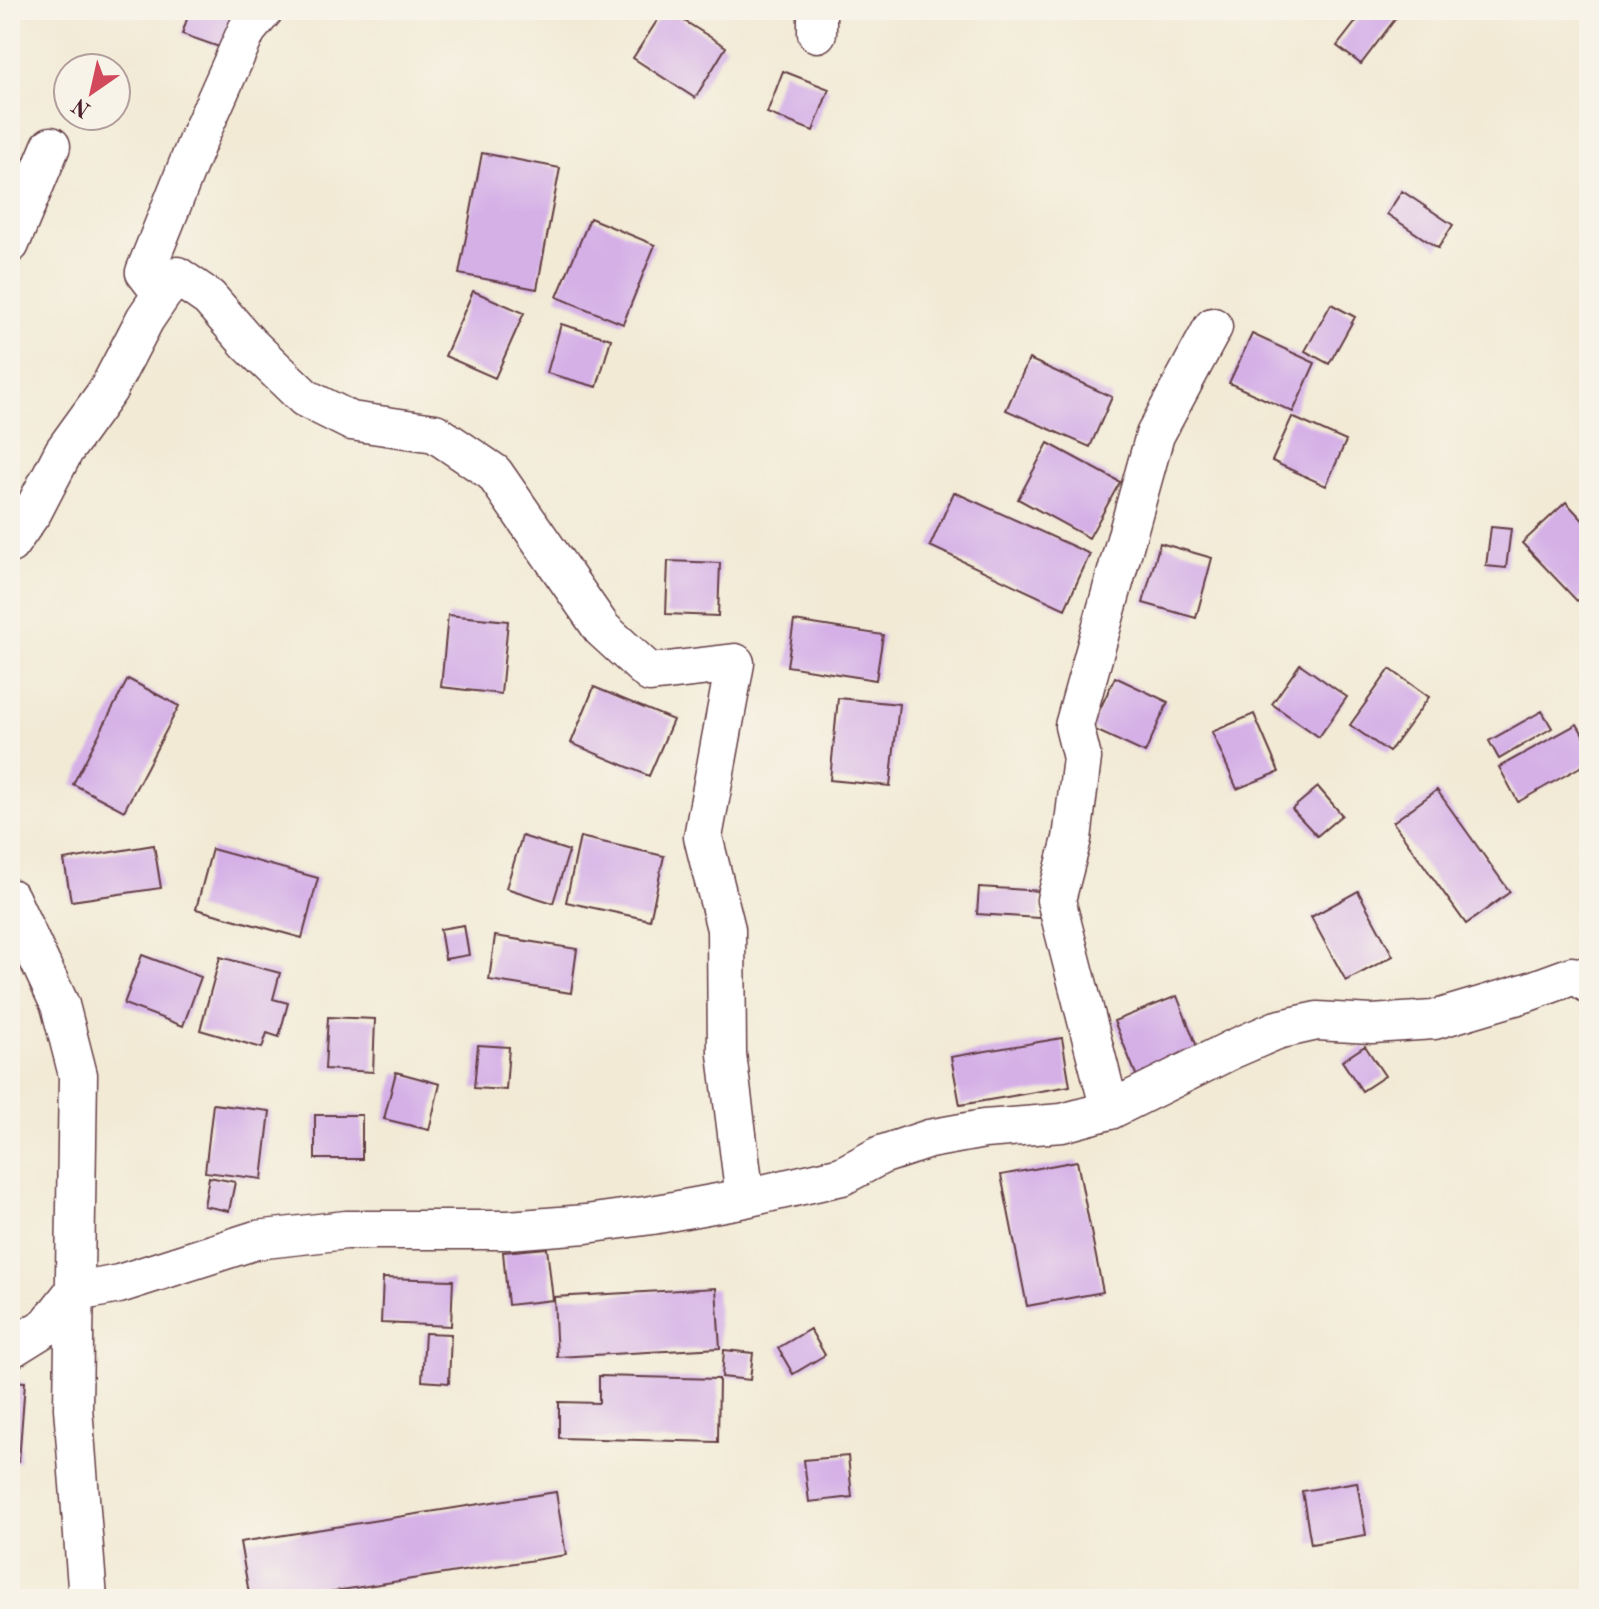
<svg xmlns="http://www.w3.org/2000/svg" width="1599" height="1609" viewBox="0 0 1599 1609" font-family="'Old Standard TT',serif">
<rect width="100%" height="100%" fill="#f7f3e8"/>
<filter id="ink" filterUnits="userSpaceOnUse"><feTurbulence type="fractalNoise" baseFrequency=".0125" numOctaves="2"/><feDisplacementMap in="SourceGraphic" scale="16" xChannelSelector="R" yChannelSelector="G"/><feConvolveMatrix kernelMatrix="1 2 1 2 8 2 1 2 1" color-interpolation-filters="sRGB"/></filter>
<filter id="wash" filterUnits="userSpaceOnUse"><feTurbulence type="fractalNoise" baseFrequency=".006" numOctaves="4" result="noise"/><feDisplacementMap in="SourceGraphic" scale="32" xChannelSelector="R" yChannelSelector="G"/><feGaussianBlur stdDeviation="1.8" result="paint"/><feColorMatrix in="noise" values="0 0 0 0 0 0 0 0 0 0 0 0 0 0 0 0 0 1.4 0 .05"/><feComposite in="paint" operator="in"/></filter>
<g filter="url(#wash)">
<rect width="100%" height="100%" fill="#f2ead5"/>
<g id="blocks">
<path fill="#d5b0e7" d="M190,10h45l-13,38 -40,-14z
M664,10h3l59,37 -31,51 -62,-40z
M1365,10h37l-41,54 -24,-18z
M783,71l46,18 -16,42 -46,-18z
M482,153l78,15 -23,121 -78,-15z
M1402,191l51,34 -15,23 -51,-34z
M590,218l65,27 -32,79 -66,-27z
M473,291l51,22 -29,65 -50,-22z
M1331,304l24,13 -26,47 -24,-13z
M561,324l50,15 -14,48 -50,-14z
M1252,334l63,29 -22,49 -64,-29z
M1029,359l83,38 -22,50 -84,-37z
M1292,417l54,24 -20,45 -54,-25z
M1048,443l72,39 -31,56 -71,-39z
M954,492l136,62 -25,55 -135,-63z
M1566,502l23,25v64l-12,10 -55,-58z
M1491,527l20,2 -5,39 -20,-2z
M1160,543l52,15 -16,60 -53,-15z
M668,561l52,2 -2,53 -52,-2z
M448,615l60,6 -7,73 -60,-7z
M794,621l89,14 -7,45 -89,-14z
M1300,664l47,33 -28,40 -47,-33z
M1390,669l39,28 -40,55 -39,-27z
M1115,677l53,25 -23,51 -54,-25z
M128,679l51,27 -55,105 -51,-27z
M594,687l79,33 -24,56 -78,-33z
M838,698l61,6 -9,82 -60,-6z
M1542,711l10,17 -53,31 -10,-18z
M1254,714l25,58 -42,17 -25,-57z
M1577,724l12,21v17l-71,40 -19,-35z
M1318,787l24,28 -25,21 -25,-27z
M1437,790l73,102 -44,32 -73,-102z
M522,836l47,15 -16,52 -47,-15z
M580,837l84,19 -14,64 -84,-18z
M154,845l7,43 -90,13 -7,-41z
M212,849l106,29 -16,60 -106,-29z
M979,887l63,4 -3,27 -62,-4z
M1358,891l35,65 -47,25 -35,-64z
M464,925l5,30 -24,4 -5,-30z
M495,936l82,13 -6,44 -82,-13z
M142,955l59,22 -18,49 -59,-22z
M220,957l60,16 -7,26 15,4 -9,34 -12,-4 -5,15 -62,-18z
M1177,996l22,56 -62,25 -23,-56z
M328,1017l47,2 -2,53 -48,-3z
M1062,1038l8,48 -110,19 -9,-48z
M478,1045l31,2 -3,43 -32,-2z
M1365,1046l20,30 -23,15 -20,-30z
M396,1072l44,12 -11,46 -45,-11z
M213,1104l57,7 -8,68 -57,-7z
M315,1115h47v44h-47z
M1077,1161l26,131 -76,14 -26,-131z
M209,1177l26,5 -6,29 -25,-5z
M547,1248l6,52 -45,5 -5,-53z
M383,1278l70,2 -2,46 -70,-3z
M716,1288l4,60 -163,9 -3,-60z
M810,1329l15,26 -32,19 -15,-26z
M425,1333l26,1 -2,49 -27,-2z
M724,1350l29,3 -3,27 -28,-3z
M599,1376l120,3 -1,63 -159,-4v-36l40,1z
M10,1381l15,1 -6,80 -9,-1z
M848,1456l4,41 -43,5 -5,-42z
M1357,1482l9,53 -55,9 -9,-53z
M556,1492l10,63 -282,44h-34l-10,-57z"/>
</g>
</g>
<g filter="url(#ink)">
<use href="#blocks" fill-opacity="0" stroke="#633d44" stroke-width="2"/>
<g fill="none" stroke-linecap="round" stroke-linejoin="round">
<g stroke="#633d44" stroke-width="41">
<path id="street" d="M264,10l-17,20 -50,112 -52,130 17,22 15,-18 32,22 40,46 56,54 46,23 84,12 59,40 108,156 48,44 85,-10 -32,174 23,92 1,125 18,144
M817,10v23
M10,244l41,-98
M10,544l23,-33 31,-60 44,-61 37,-71 17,-25
M10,898l50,107 18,70 -5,333 15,191
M1110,1110l-54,-210 16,-61 10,-81 -8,-32 81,-291 58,-108
M10,1349l37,-23 26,-33 46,-9 137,-44 90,-10h162l78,-6 66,-9 93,-17 97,-22 39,-21 48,-16 55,-10 78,-6 48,-13 123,-61 44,-19 40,-9 55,3 62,-4 94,-28 44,-16 9,2 8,6"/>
</g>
<use href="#street" stroke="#fff" stroke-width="38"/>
</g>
</g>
<rect width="1599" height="1609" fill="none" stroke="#f7f3e8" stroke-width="40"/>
<g transform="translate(92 92) rotate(214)"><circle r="38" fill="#f7f3e8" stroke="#b29e9c" stroke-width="2"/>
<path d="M0-6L14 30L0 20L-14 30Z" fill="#d1495b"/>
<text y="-12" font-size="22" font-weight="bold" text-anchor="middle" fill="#4a1f2b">N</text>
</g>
</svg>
